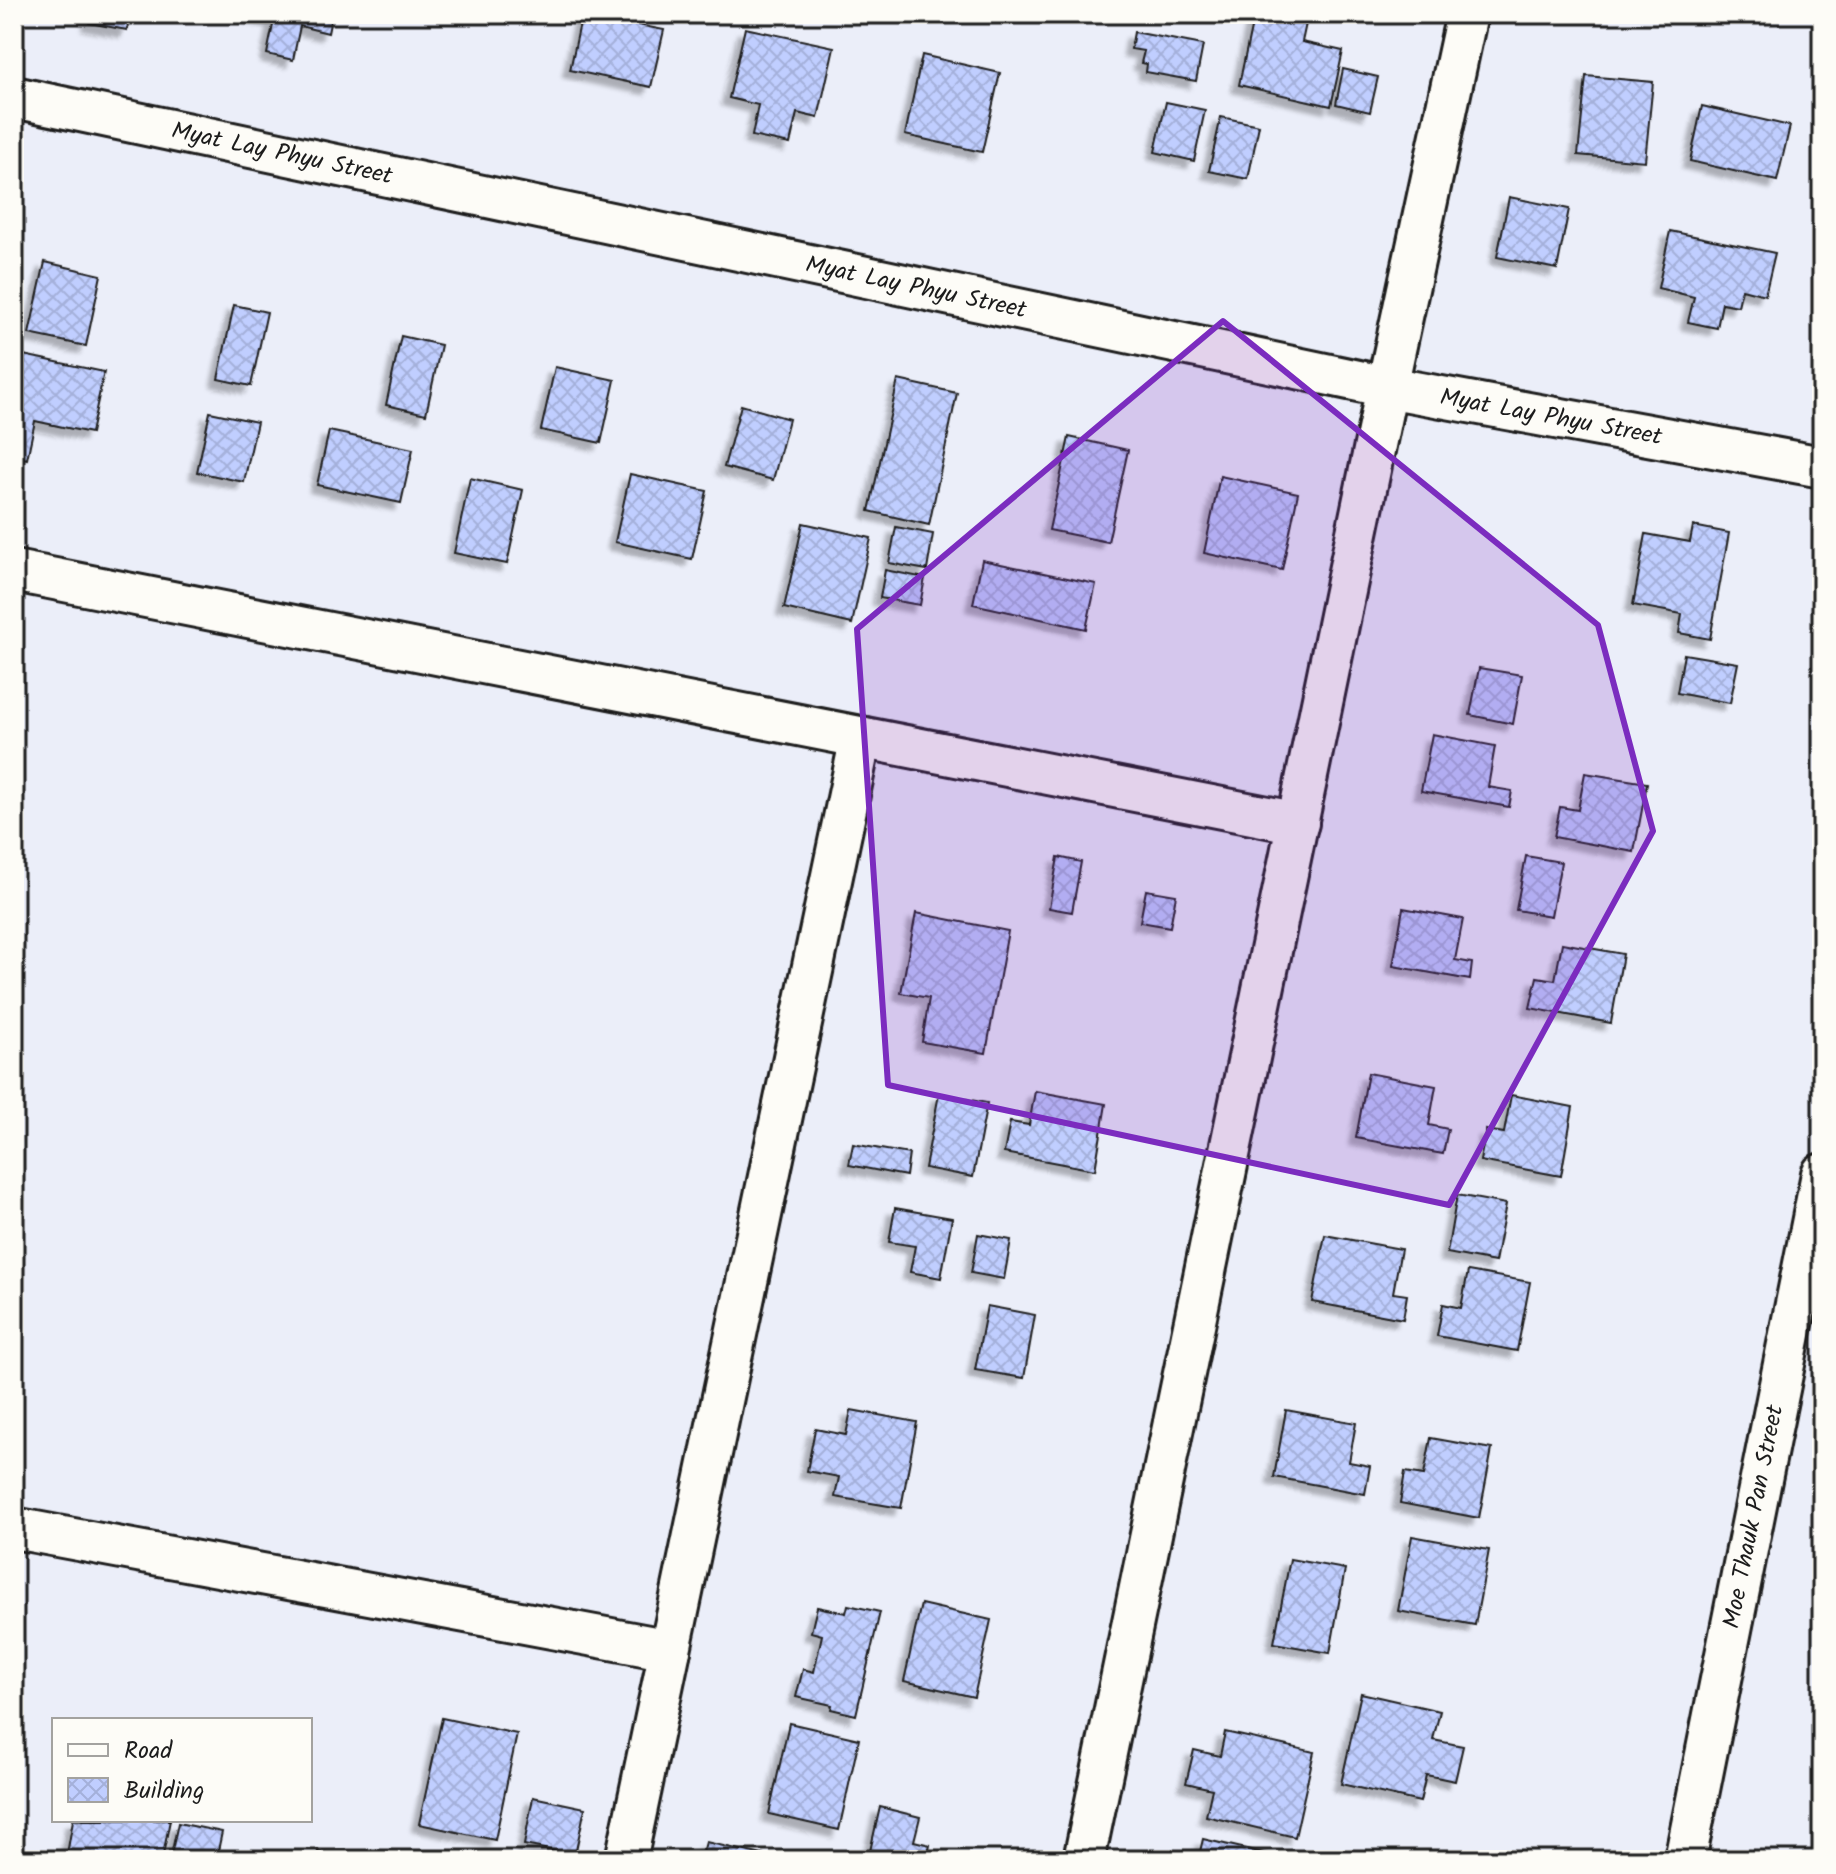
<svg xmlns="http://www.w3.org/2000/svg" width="1836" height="1874" viewBox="0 0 1836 1874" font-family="Kalam,sans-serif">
<defs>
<pattern id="building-cross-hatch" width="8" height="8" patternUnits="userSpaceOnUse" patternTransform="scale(2)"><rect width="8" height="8" fill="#c0ceff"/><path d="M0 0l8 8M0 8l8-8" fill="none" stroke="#a4b0da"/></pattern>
<filter id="shadow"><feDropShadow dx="-7" dy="7" stdDeviation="2" flood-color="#0004"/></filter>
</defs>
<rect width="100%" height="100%" fill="#ebeef9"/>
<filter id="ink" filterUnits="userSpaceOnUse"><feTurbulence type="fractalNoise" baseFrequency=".0125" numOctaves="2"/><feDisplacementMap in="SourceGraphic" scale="16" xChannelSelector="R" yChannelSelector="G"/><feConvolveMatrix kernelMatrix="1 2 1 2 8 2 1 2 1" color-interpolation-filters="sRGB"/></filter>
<g filter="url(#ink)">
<path fill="url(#building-cross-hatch)" stroke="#1c1c1c" stroke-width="2" filter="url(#shadow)" d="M91,14h39l-3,16 -38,-7z
M252,14h80l-4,19 -28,-7 -7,34 -26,-6 7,-34 -22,-4z
M582,14l82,16 -13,57 -81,-17z
M1254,14h54l-6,28 41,9 -12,55 -92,-21z
M745,28l89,19 -16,71 -21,-5 -7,31 -38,-8 6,-31 -29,-7z
M1134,32l69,13 -7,36 -50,-9 1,-8 -6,-1 3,-12 -13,-2z
M922,55l78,18 -18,79 -77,-17z
M1343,69l35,8 -8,35 -34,-8z
M1586,76l67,6 -8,79 -67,-6z
M1166,102l39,8 -11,51 -39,-9z
M1702,106l88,20 -13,55 -87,-20z
M1221,117l38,8 -11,54 -39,-8z
M1509,197l60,12 -12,60 -60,-12z
M1670,231l105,22 -10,42 -23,-6 -4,17 -16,-3 -5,25 -29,-6 6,-25 -36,-9z
M45,262l56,13 -15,71 -57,-12z
M234,305l33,7 -16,74 -33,-7z
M401,336l40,9 -15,69 -40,-9z
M14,353l90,19 -13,61 -56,-12 -8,38 -13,-3z
M555,367l60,13 -14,63 -60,-13z
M898,380l59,13 -28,132 -60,-14z
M741,405l48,14 -16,61 -49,-13z
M210,412l47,10 -13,60 -47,-10z
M329,431l84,18 -12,54 -84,-18z
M1069,437l59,13 -20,92 -59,-12z
M630,474l77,17 -15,68 -77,-17z
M1220,476l78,17 -16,77 -78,-17z
M470,478l53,12 -16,74 -53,-11z
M803,523l68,15 -19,86 -68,-16z
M1693,526l36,7 -19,106 -31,-6 3,-19 -49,-9 13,-71 44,8z
M896,527l37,7 -6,36 -38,-7z
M982,560l114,24 -10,45 -113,-25z
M885,570l40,8 -5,27 -40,-7z
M1684,654l54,9 -8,40 -53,-10z
M1479,668l43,7 -9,49 -43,-9z
M1432,734l63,12 -7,41 24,4 -3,16 -88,-16z
M1585,773l62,10 -13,69 -80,-15 6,-30 18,3z
M1526,856l35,6 -10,54 -35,-6z
M1058,857l23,5 -9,50 -23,-4z
M1146,890l30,5 -6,32 -30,-5z
M1403,908l60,11 -8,41 17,3 -2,17 -77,-14z
M916,913l92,18 -22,122 -64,-11 7,-44 -28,-5z
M1562,943l61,11 -12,69 -81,-15 7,-31 18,3z
M1368,1073l68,13 -7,39 19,4 -5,25 -87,-16z
M1035,1091l71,13 -11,66 -91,-17 6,-31 19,3z
M939,1094l48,9 -14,74 -48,-9z
M1511,1095l62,12 -12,69 -81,-15 6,-31 18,3z
M853,1144l56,10 -3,22 -57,-11z
M1457,1195l49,9 -11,58 -48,-9z
M895,1208l57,10 -11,60 -31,-6 5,-26 -26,-4z
M978,1234l33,6 -7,39 -33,-6z
M1325,1235l76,14 -8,44 14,2 -4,24 -91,-17z
M1468,1271l62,11 -13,69 -80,-15 6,-32 18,4z
M987,1306l48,9 -11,63 -49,-8z
M851,1410l66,12 -16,86 -66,-11 4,-20 -32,-6 8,-42 31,6z
M1286,1410l70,13 -7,39 21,4 -5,28 -91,-17z
M1431,1438l61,11 -13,69 -79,-15 5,-31 19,3z
M1412,1536l77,14 -14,75 -77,-14z
M1290,1559l55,10 -15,84 -56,-10z
M921,1604l70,16 -17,77 -70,-16z
M848,1605l32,7 -24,103 -25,-6 1,-4 -36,-8 7,-28 11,3 8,-37 -11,-3 6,-25 29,6z
M1361,1693l79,18 -7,29 30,6 -8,35 -29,-6 -6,27 -79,-18z
M442,1718l75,16 -22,106 -76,-16z
M789,1723l70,16 -20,91 -70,-16z
M1225,1732l89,20 -19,85 -89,-21 6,-27 -26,-6 8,-33 26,6z
M533,1797l52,11 -10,47 -51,-10z
M880,1807l40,10 -6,24 16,4 -3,15h-59z
M73,1820h97l-8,40h-96z
M178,1823l44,9 -6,28h-46z
M1203,1839l91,21h-96z
M706,1842l61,14 -1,4h-65z
M318,1851l44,9h-46z"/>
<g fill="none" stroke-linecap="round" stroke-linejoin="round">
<g stroke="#1c1c1c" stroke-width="46">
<g id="minor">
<path id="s1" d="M14,97l1373,290 435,80"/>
<path d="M14,571l1284,252"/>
<path d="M14,1528l656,122"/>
<path d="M626,1860l235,-1123"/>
<path d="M1084,1860l303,-1473 80,-373"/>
<path id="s2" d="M1685,1860l137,-686"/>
</g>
</g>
<use href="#minor" stroke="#fdfcf7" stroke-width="40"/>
</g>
</g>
<path fill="#7b2cbf" fill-opacity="0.2" stroke="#7b2cbf" stroke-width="6" stroke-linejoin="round" d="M1223,321l375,304 55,206 -204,374 -561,-120 -31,-456z"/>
<g text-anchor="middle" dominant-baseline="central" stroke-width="6" stroke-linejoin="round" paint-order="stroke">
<g font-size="24" fill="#1c1c1c" stroke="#fdfcf7">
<text stroke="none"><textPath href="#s1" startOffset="274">Myat Lay Phyu Street</textPath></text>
<text stroke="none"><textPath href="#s1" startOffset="922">Myat Lay Phyu Street</textPath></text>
<text stroke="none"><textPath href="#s1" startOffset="1570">Myat Lay Phyu Street</textPath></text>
<text stroke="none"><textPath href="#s2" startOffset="350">Moe Thauk Pan Street</textPath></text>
</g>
</g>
<rect width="1836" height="1874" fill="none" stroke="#fdfcf7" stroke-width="48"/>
<rect x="24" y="24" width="1788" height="1826" fill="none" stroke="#1c1c1c" stroke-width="3" filter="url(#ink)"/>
<rect x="52" y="1718" width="260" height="104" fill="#fdfcf7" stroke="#a3a29f" stroke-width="2"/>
<rect x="68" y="1744" width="40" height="12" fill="#fdfcf7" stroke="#a3a29f" stroke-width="2"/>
<text x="124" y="1758" font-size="24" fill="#1c1c1c">Road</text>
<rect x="68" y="1778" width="40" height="24" fill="url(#building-cross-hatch)" stroke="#a3a29f" stroke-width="2"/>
<text x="124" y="1798" font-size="24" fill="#1c1c1c">Building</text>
</svg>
